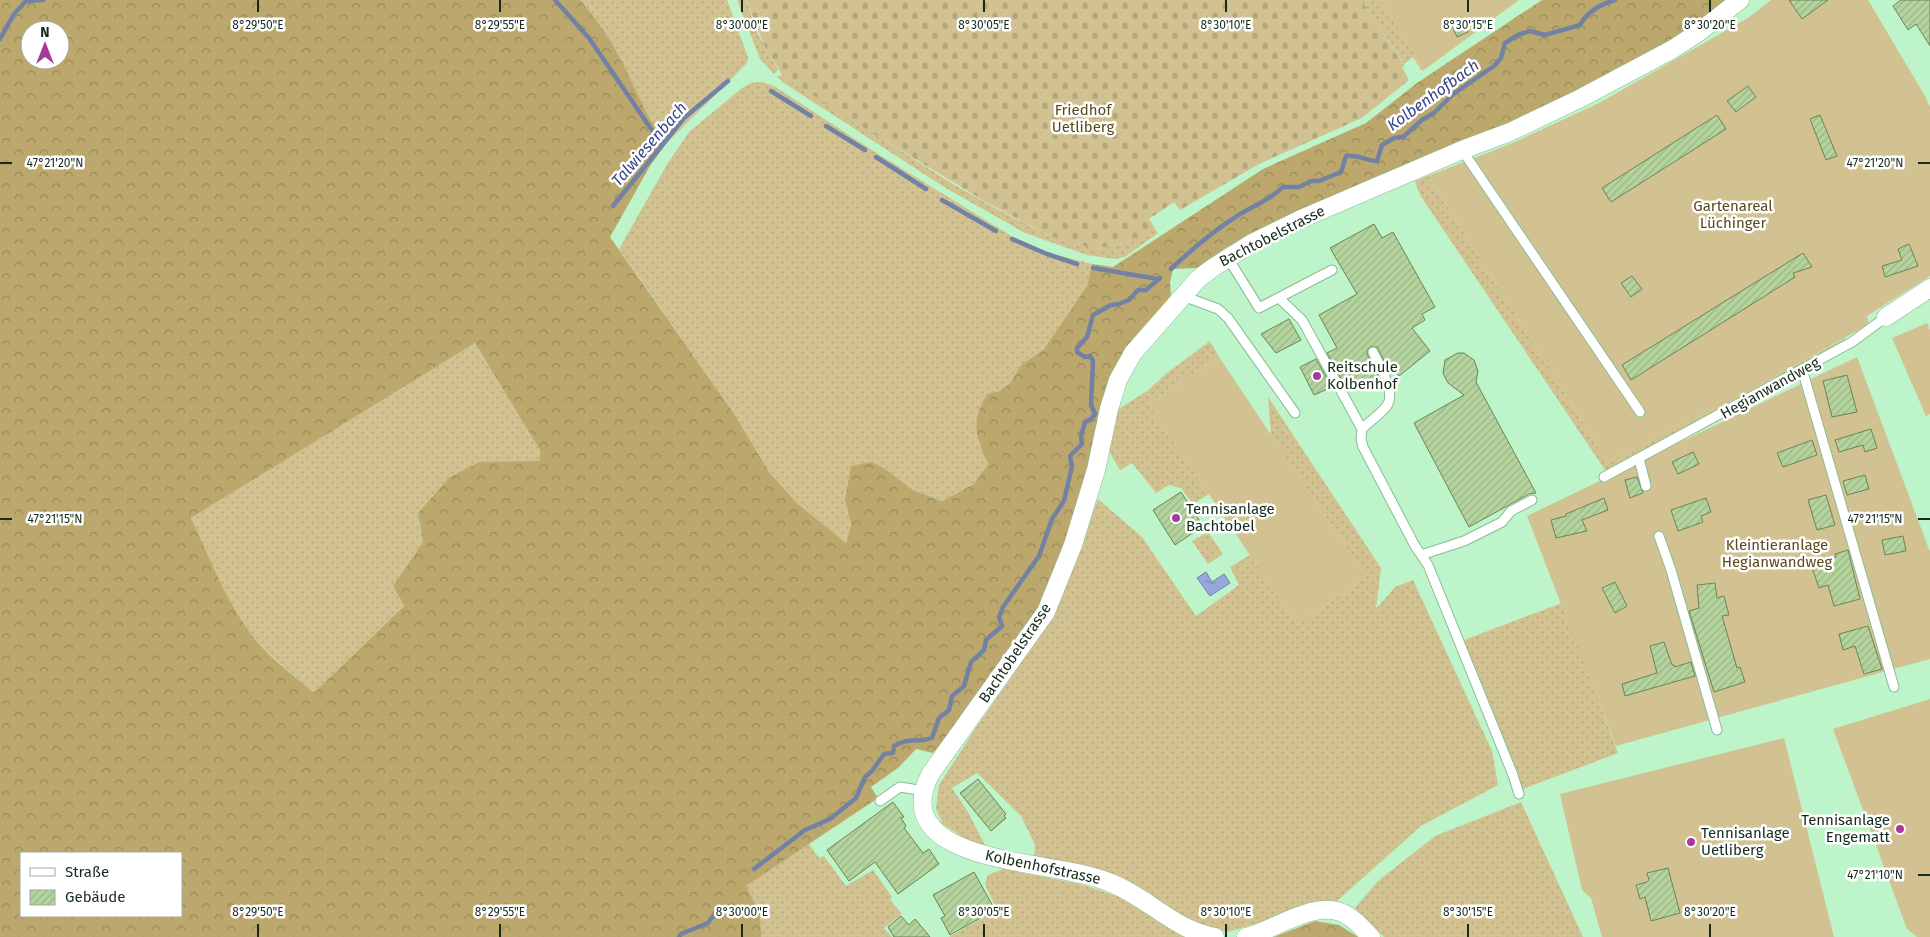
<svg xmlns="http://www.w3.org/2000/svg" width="1930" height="937" viewBox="0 0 1930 937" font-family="'Fira Sans',sans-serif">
<defs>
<pattern id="grass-dots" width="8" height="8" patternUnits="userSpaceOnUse" patternTransform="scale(1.25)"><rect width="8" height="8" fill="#d2c291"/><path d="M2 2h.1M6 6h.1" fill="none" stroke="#b4a77c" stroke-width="1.8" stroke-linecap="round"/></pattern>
<pattern id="forest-crowns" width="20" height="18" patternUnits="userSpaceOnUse" patternTransform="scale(1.25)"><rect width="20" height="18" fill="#bca86d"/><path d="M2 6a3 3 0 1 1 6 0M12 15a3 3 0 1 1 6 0" fill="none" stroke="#988959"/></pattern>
<pattern id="cemetery-stones" width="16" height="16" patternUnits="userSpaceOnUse" patternTransform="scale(1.25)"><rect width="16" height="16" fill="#d2c291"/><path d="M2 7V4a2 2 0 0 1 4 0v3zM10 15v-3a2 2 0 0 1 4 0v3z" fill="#b4a77c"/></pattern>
<pattern id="water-ripples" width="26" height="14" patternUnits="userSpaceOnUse" patternTransform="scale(1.25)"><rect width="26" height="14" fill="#98a7de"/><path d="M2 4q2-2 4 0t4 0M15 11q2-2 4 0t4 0" fill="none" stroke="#7b88b3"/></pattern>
<pattern id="building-hatch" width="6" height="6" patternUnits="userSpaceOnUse" patternTransform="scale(1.25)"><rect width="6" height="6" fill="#b4d39d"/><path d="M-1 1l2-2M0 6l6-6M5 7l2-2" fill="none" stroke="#9ab587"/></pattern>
</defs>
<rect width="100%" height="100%" fill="#bdf4ca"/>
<path fill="url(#grass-dots)" d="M580,0h147l21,57 -1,6 -81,81c-25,-34 -39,-78 -62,-113 -7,-11 -16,-21 -24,-31z
M737,0h9l12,34 20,36 -4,4 -14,-15z
M1361,0h20l43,70 -2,1 -9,-14 -9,7z
M782,75l171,109 42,24 57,29 44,12 28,-6 30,-15 4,5 -33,24 -10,2 -28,-4 -62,-22 -81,-46 -160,-104 -7,-6z
M758,82l8,1 8,3 101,66 135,83 35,17 47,12 -5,22 -43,63 -23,16 -11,18 -10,8 -13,3 -10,38 11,32 -14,20 -32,17 -29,-11 -29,-22 -39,32 6,25 -5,18 -49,-40 -28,-31 -34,-57 -116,-166 49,-86 21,-31 53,-44 9,-5z
M1428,176l180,286 122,-60 115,-64 2,2 -236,128 -6,2 -185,-275 -5,-14z
M1210,341l9,16 -71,47 61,90 -16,10 -12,-16 -12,-3 -13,8 -24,-30 -12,7 -11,-19 8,-41 30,-19 20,-18z
M475,343l66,107 -1,12h-61l-29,16 -32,35 5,29 -30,44 11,20 -90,88c-18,-17 -37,-32 -54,-49 -29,-31 -52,-88 -69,-127z
M1268,397l113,171 -5,41 19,-22 18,-7 79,171 6,34 -77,41 -84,75 -110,31 -39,-12 -39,-27 -35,-17 -80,-19 1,-12 -14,-29 -44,-43 -25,15 16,24 17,33 -15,-3 -27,-18 -7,-15 3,-24 36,-56 81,-116 42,-114 44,38 54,79 43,-31 -9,-18 20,-12 47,70 69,-48 -95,-142z
M1208,532l15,22 -15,10 -16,-23z
M1562,603l56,150 -95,36 -59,-149z
M1521,802l62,135h-199l-29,-29 23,-27 57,-45z
M808,843l11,15 5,-2 22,30 27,-16 19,27 -2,3 12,14 -18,14 8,9h-132l-14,-51z
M1003,869l77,15 40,13 64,40h-235l48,-27 -12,-26 3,-9z"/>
<path fill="url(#forest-crowns)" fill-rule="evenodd" d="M0,0h580c8,10 17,20 24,31 24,35 37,79 62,113l-16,22 -40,71 125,178 34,57 28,31 49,40 5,-18 -6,-25 6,-34 20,-4 13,6 29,22 29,11 32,-17 14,-20c-12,-30 -18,-40 -1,-70l13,-3 10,-8 11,-18 23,-16 43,-63 5,-22 21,3 150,-98 103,-46 51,-40 125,-83h186l-39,31 -78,45 -112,53 -78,29 -129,58 -65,31 -30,21 -24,1 -3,13 1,12 -2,7 -40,46 -52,161 -37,101 -92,129 -2,-1 -13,16 -17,-4 -18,19 -27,19 7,11 -132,88 14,28 1,23h-761zM30,30h30v30h-30zM475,343l65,107v11l-61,1 -29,15 -32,36 5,29 -30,44 11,20 -90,87c-18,-16 -39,-31 -55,-49 -30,-35 -49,-85 -68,-126zM21,853h160v63h-160z
M1315,921l24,4 19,12h-84z"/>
<path fill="url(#cemetery-stones)" d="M746,0h615l43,65 -2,2 7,13 -47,38 -103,46 -79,46 -6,-8 -25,17 6,9 -31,15 -29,6 -43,-12 -68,-36 -144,-88 -58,-38 -17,-28z"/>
<path fill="#d2c291" d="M1381,0h138l-95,70z
M1771,0h97l57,96 5,11v169l-63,40 2,8 -139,78 -122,60 -180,-286 87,-34 84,-39 149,-85z
M1927,323l3,7v84l-4,2 -34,-78z
M1219,357l147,220 -69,48 -149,-221z
M1857,357l73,195v107l-314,87 -89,-230z
M1930,699v238h-13l-10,-8 -74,-200z
M1784,738l50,199h-232l-11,-39 -9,-8 -22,-96z"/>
<path fill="url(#water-ripples)" stroke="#7182a4" d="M1206,572l6,10 12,-8 6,9 -20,13 -13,-18z"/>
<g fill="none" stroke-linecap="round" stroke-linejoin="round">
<path stroke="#7182a4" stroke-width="4.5" d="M555,0l34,38 73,107
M0,39l14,-25 12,-13 17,-1
M771,91l40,25
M826,126l39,24
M876,157l50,32
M942,200l54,31
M613,206l71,-88 44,-37
M1012,239l35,15 30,10
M1093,268l65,11
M1171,269c20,-19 40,-36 63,-51 16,-11 35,-17 49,-31h16l12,-6h8l22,-9 5,-16c12,-2 20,5 31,5l5,-16 12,-7 9,-1 19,-17 12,-7 18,-18 42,-29 7,-8 4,-15 13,-8 12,-4 15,4 35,-10c7,-13 21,-21 35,-25
M754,869l51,-39 25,-11 26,-21 9,-21 7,-6 12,-17 9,-1 1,-7c17,-10 21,-2 38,-8l7,-20 10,-8 3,-14 12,-10 7,-24 13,-12 2,-10 16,-14 -3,-9 4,-10 36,-51 13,-37 12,-18 8,-35 -2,-10 12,-12 -1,-8 4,-14 6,-3 4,-5 -4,-9 2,-44 -3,-5 -5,1 -8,-5v-4l10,-11 6,-22 18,-10 8,-1 10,-4 9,-10h8l14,-12
M679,937l2,-3 27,-11 11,-15"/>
</g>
<path fill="url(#building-hatch)" stroke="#6a8554" d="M1789,0h39l-26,19z
M1901,0h29v46l-14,-22 -8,6 -15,-24z
M1462,20l6,12 -11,5 -5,-11z
M1748,86l8,11 -20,15 -9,-11z
M1717,115l9,14 -115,73 -9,-14z
M1820,115l17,41 -11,4 -16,-41z
M1374,224l8,14 11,-6 42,75 -13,7 3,6 -13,8 18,23 -31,25 -3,-4 -5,2 -14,-27h-7l-2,2 -1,5 13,26 -19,11 -8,-14 -10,5 -16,-29 10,-5 -18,-33 38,-21 -27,-46z
M1909,244l9,22 -33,11 -3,-11 20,-6 -4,-11z
M1803,253l9,14 -19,6 2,4 -11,7 -153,96 -9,-15z
M1632,276l10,13 -11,8 -10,-14z
M1289,319l12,21 -25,13 -15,-19z
M1458,353h6l10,7 4,11 -2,11 60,111 -7,1 -60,33 -55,-104 50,-28 -16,-12 -5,-10 2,-13z
M1316,359l16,28 -18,8 -14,-28z
M1847,375l10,37 -25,5 -9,-36z
M1871,429l6,19 -12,4 -2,-7 -24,7 -4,-12z
M1812,440l5,15 -34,12 -6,-14z
M1693,452l6,12 -21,10 -6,-12z
M1865,475l4,14 -22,6 -4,-14z
M1637,477l6,16 -13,5 -5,-18z
M1181,492l22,34 -28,19 -22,-35z
M1826,495l9,30 -18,5 -9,-30z
M1604,498l4,12 -26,10 5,11 -31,7 -5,-18 15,-4v-2z
M1706,498l5,14 -10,4 2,6 -25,9 -7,-21z
M1903,536l3,15 -21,4 -3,-15z
M1848,550l12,49 -26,7 -6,-21 -9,3 -8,-23 25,-8 -1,-3z
M1615,582l12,24 -12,7 -13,-25z
M1715,583l2,15 7,-2 5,19 -7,1 15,52 3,-1 5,15 -31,10 -25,-81 10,-3 -2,-23z
M1868,626l14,43 -18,5 -9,-28 -12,4 -4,-16z
M1664,642l8,23h2l1,2 16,-5 4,14 -70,20 -3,-12 35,-11 -7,-27z
M978,779l28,35 -2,2 2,2 -15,13 -31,-38z
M893,802l11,15 -3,1 5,8 -2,2 19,25 6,-4 10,15 -41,30 -23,-32 -26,19 -22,-31z
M1668,868l12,45 -29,8 -6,-24 -5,2 -4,-14 11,-3 2,-2 -2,-7z
M974,872l21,38 -45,25 -9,-17 4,-2 -12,-21z
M901,916l8,9 6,-6 15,18h-36l-6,-10z"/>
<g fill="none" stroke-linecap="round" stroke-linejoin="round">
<g stroke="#88bd95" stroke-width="11">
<path id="service" d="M1462,150l178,262
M1228,258l31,50 73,-38
M1183,296l35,13 10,9 67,95
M1279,298l23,22 60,109c7,-8 21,-16 26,-25 7,-13 -9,-40 -15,-52
M1802,369l92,318
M1362,429l-1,10 2,8 52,99 13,19 85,210 6,19
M1639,459l7,27
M1604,477l248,-135 34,-25
M1659,536l12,34 46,160
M1421,555l43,-14 38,-19 9,-11 21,-11
M880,801l20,-14 24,4"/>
</g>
<g stroke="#88bd95" stroke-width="19">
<path id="minor" d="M1886,317l44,-29
M1215,937c-39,-6 -68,-40 -104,-54 -22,-9 -45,-12 -67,-16 -47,-9 -152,-21 -113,-94l115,-161 27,-67 23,-75 13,-61 9,-29 15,-27 65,-74 16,-12 38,-24 49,-24 161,-69 48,-18 71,-34 92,-49 26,-17 41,-32
M1246,937c30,-7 73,-41 102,-21 9,5 16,14 23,21"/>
</g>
<use href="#service" stroke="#fff" stroke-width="9"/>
<use href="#minor" stroke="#fff" stroke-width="18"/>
</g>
<path fill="none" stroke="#162b1c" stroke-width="2" d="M258,0v12M500,0v12M742,0v12M984,0v12M1226,0v12M1468,0v12M1710,0v12M0,163h12M1918,163h12M0,519h12M1918,519h12M1918,875h12M258,924v13M500,924v13M742,924v13M984,924v13M1226,924v13M1468,924v13M1710,924v13"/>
<g fill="#a53a9a" stroke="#fff" stroke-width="2">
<circle cx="1317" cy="376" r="5"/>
<circle cx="1176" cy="518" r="5"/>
<circle cx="1900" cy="829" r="5"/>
<circle cx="1691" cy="842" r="5"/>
</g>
<g text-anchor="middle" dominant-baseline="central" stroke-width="5" stroke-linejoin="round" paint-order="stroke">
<g font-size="15" fill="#594b1d" stroke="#fff">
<text x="1083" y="110">Friedhof<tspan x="1083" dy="17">Uetliberg</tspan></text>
<text x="1733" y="206">Gartenareal<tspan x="1733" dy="17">Lüchinger</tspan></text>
<text x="1777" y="545">Kleintieranlage<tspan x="1777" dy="17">Hegianwandweg</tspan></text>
</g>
<g font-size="15" fill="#162b1c" stroke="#fff">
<text transform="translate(1272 236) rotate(-27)">Bachtobelstrasse</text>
<text transform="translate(1770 388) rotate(-29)">Hegianwandweg</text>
<text transform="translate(1015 653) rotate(-56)">Bachtobelstrasse</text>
<text transform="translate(1043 867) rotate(12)">Kolbenhofstrasse</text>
</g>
<g font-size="15" fill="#162b1c" stroke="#fff" text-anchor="start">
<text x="1327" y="367">Reitschule<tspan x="1327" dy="17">Kolbenhof</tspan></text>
<text x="1186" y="509">Tennisanlage<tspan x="1186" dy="17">Bachtobel</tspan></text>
<text x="1890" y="820" text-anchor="end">Tennisanlage<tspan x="1890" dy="17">Engematt</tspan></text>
<text x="1701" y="833">Tennisanlage<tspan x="1701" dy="17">Uetliberg</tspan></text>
</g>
<g font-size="16" font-style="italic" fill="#384688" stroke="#fff">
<text transform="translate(1433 95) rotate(-36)">Kolbenhofbach</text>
<text transform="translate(649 144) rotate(-49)">Talwiesenbach</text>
</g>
</g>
<g font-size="12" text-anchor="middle" fill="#162b1c" stroke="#fff" stroke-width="5" stroke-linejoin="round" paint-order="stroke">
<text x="258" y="29">8°29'50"E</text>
<text x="500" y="29">8°29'55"E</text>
<text x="742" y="29">8°30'00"E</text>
<text x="984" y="29">8°30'05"E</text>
<text x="1226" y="29">8°30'10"E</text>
<text x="1468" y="29">8°30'15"E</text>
<text x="1710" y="29">8°30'20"E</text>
<text x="55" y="167">47°21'20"N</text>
<text x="1875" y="167">47°21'20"N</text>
<text x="55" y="523">47°21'15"N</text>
<text x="1875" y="523">47°21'15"N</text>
<text x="1875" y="879">47°21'10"N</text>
<text x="258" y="916">8°29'50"E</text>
<text x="500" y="916">8°29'55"E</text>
<text x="742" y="916">8°30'00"E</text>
<text x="984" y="916">8°30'05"E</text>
<text x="1226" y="916">8°30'10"E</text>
<text x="1468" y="916">8°30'15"E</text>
<text x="1710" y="916">8°30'20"E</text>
</g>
<rect x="20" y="852" width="162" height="65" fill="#ffffff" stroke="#a2aaa4"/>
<rect x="30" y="868" width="25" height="8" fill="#ffffff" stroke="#a2aaa4"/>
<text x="65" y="877" font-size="15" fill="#162b1c">Straße</text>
<rect x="30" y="890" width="25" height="15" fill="url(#building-hatch)" stroke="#a2aaa4"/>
<text x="65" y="902" font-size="15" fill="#162b1c">Gebäude</text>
<g transform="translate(45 45)"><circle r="24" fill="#ffffff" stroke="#a2aaa4"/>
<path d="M0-4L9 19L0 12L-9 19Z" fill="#a53a9a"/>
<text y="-8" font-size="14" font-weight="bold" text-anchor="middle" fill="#162b1c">N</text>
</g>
</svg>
